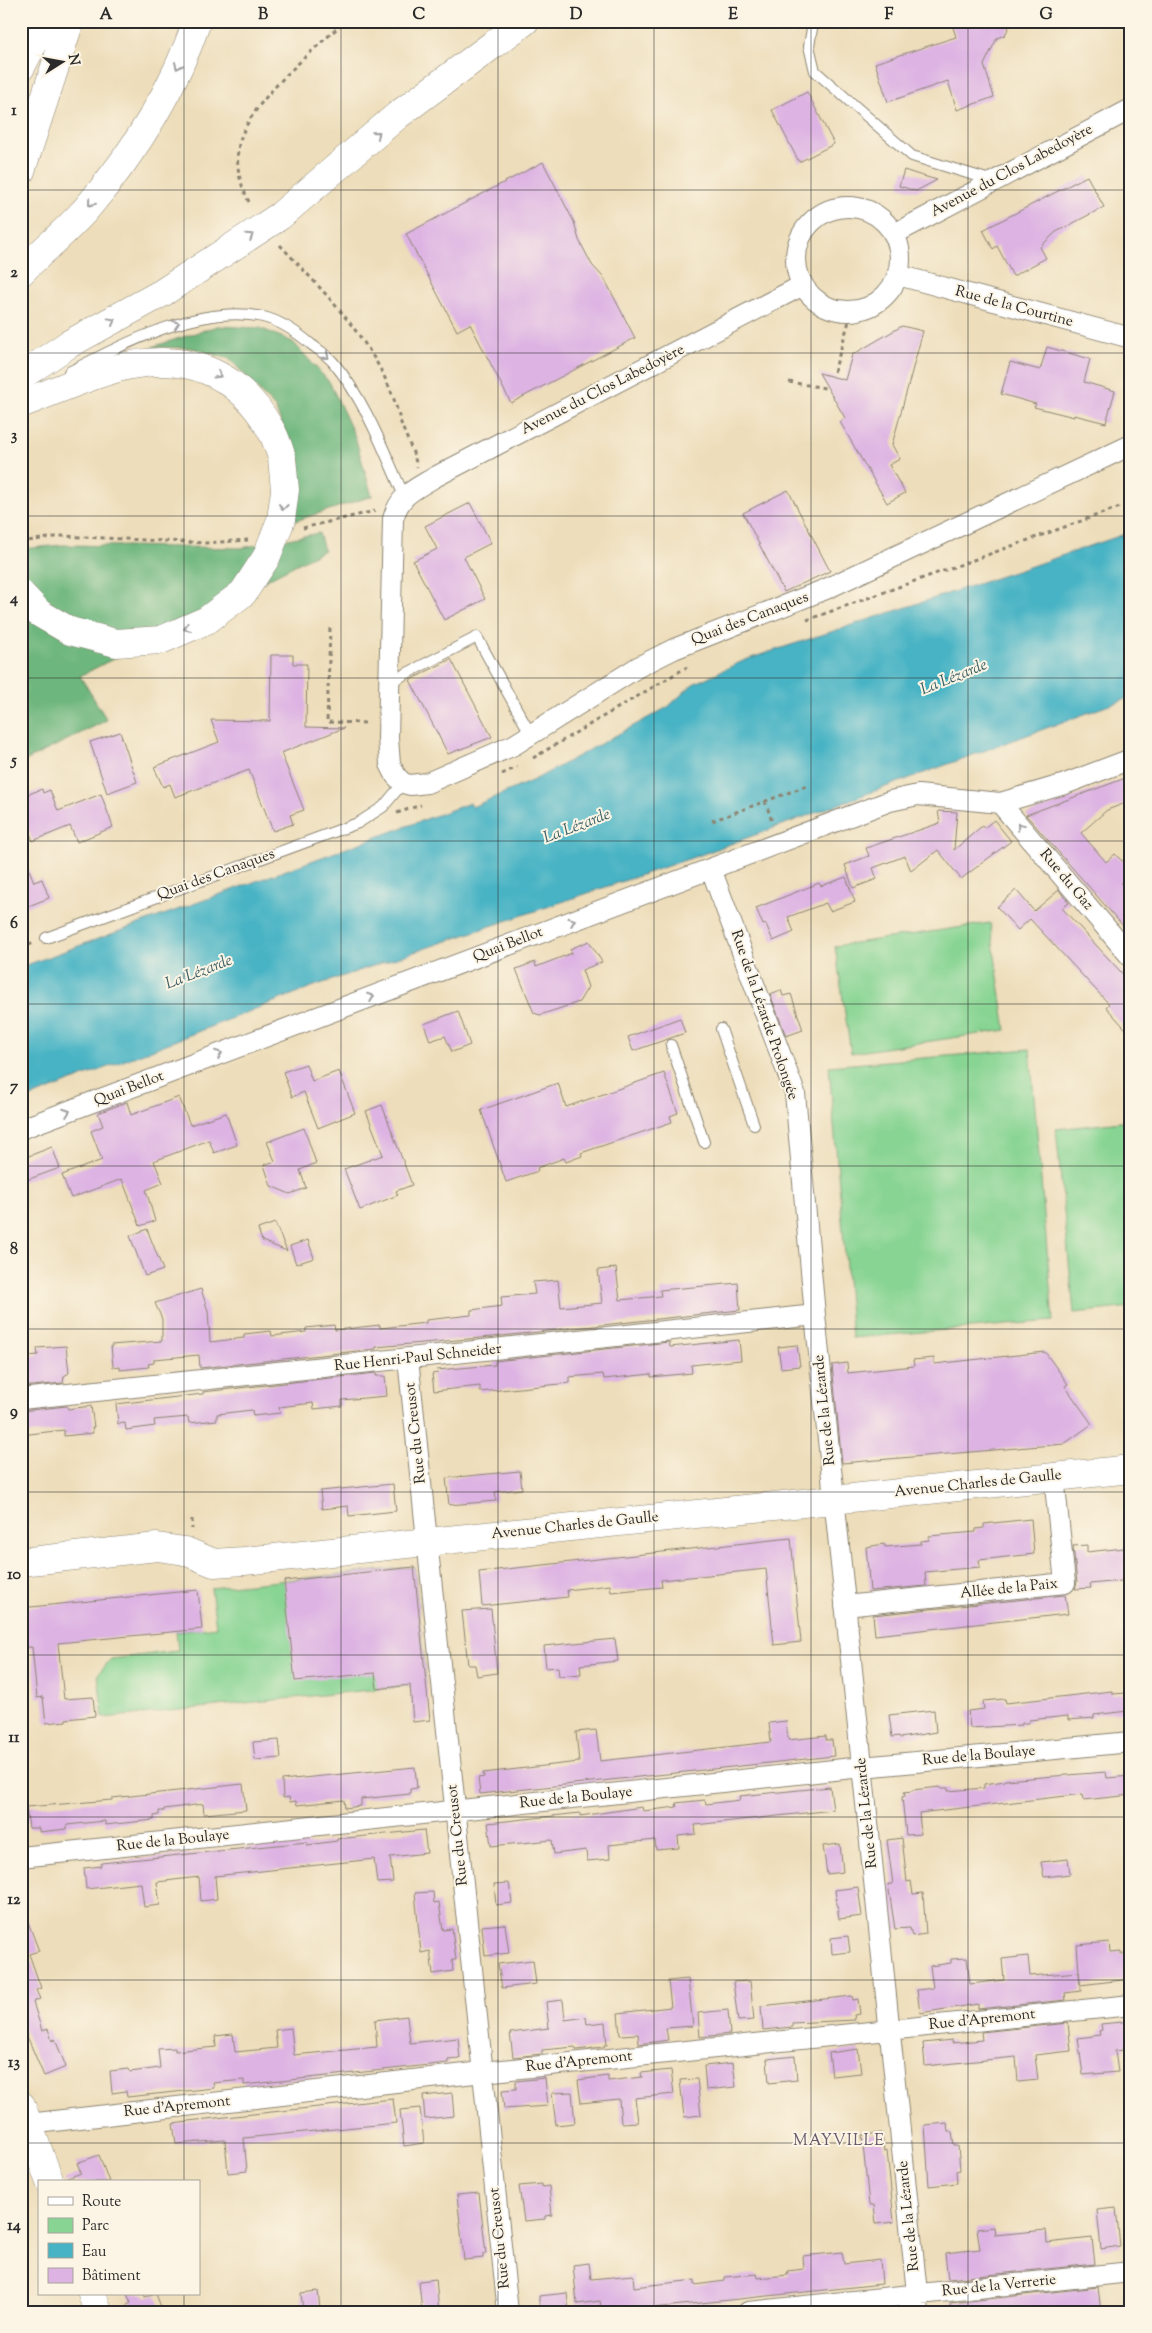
<svg xmlns="http://www.w3.org/2000/svg" width="1152" height="2333" viewBox="0 0 1152 2333" font-family="'Sorts Mill Goudy',serif">
<rect width="100%" height="100%" fill="#fcf5e5"/>
<filter id="ink" filterUnits="userSpaceOnUse"><feTurbulence type="fractalNoise" baseFrequency=".02" numOctaves="2"/><feDisplacementMap in="SourceGraphic" scale="10" xChannelSelector="R" yChannelSelector="G"/><feConvolveMatrix kernelMatrix="1 2 1 2 8 2 1 2 1" color-interpolation-filters="sRGB"/></filter>
<filter id="wash" filterUnits="userSpaceOnUse"><feTurbulence type="fractalNoise" baseFrequency=".0096" numOctaves="4" result="noise"/><feDisplacementMap in="SourceGraphic" scale="20" xChannelSelector="R" yChannelSelector="G"/><feGaussianBlur stdDeviation="1.12" result="paint"/><feColorMatrix in="noise" values="0 0 0 0 0 0 0 0 0 0 0 0 0 0 0 0 0 1.4 0 .05"/><feComposite in="paint" operator="in"/></filter>
<g filter="url(#wash)">
<rect width="100%" height="100%" fill="#edddba"/>
<path fill="#87d493" stroke="#59805f" d="M990,923l16,107 -155,23 -16,-107z
M1030,1049l23,272 -201,17 -23,-272z
M1131,1121v186l-57,6 -18,-184z
M414,1567l12,117 -323,34 -5,-44 13,-15 67,-8 -2,-19 40,-5 -5,-39z"/>
<path fill="#6db67d" stroke="#4c7054" d="M217,326l43,2 33,14 37,41 25,54 17,59 -77,25 -1,-68 -19,-45 -45,-49 -38,-11 -40,-1z
M319,533l5,17 -244,126 27,44 -86,43v-214l42,-4 178,3z"/>
<path fill="#47b3c4" stroke="#396f78" d="M1131,532v165l-428,157 -386,131 -296,116v-134l449,-164 2,4 64,-28 132,-72 25,-23 52,-24 272,-89z"/>
<g id="blocks">
<path fill="#ddb3e3" d="M951,21h61l-7,14 -8,3 -13,27 10,32 -37,13 -9,-29 -60,21 -13,-39 81,-26z
M807,92l27,52 -35,18 -27,-52z
M543,162l31,60 5,18 13,25 12,13 31,60 -124,65 -41,-79 -13,7 -51,-97z
M904,170l12,4 21,6 -21,11 -17,-5z
M1087,176l17,31 -48,25 -16,15 6,11 -33,18 -16,-30 -4,3 -10,-19z
M902,326l21,5 -31,114 8,14 -11,6 16,28 -18,10 -47,-81 5,-4 -26,-45 26,7 7,-25z
M1047,347l43,12 -6,23 31,9 -9,32 -32,-8v2l-40,-10 2,-3 -35,-10 9,-32 30,8z
M788,490l42,81 -46,21 -41,-79z
M470,503l21,40 -27,14 21,42 -41,21 -31,-59 24,-12 -12,-23z
M271,655h22v9h14l-1,63 38,1 -63,25 23,57 -14,5 3,9 -20,7 -24,-61 -74,27 -5,-13 -7,3 -9,-20 65,-25 -8,-22 59,1z
M451,659l41,78 -44,17 -38,-74z
M120,732l17,50 -30,11 -17,-51z
M1131,776v25l-24,9 -26,23 25,29 9,-8 7,7 9,-5v22l-10,5 10,11v41l-105,-120z
M42,789l1,4 7,-3 8,21 43,-17 12,33 -36,15 -7,-16 -37,15 -12,-30v-14z
M938,811l19,1 -3,38 28,-24 2,2 10,-8 17,21 -50,38 -23,-29 -27,21 -6,-15 -32,12 4,11 -24,9 -8,-23 24,-9 -3,-8 74,-25z
M22,852l12,30 8,-3 7,19 -23,9 -5,-13z
M846,877l9,25 -25,9 -4,-8 -38,14 6,15 -21,9 -7,-17 -3,1 -7,-17 63,-25 2,3z
M1016,890l18,21 25,-21 10,13 -7,5 69,75v52l-25,-28 3,-3 -79,-85 -12,11 -21,-23z
M589,941l13,21 -20,8 6,17 -9,15 -39,13 -6,-2 -18,-44 19,-7 1,5 36,-14 -2,-4z
M781,990l2,6 8,-2 12,36 -17,6 -16,-42z
M458,1011l12,34 -18,7 -7,-16 -15,5 -6,-17z
M680,1018l5,15 -52,18 -5,-14z
M306,1064l6,17 27,-10 16,42 -37,15 -14,-36 -12,5 -9,-25z
M664,1073l14,40 -8,3 2,6 -91,31 1,3 -16,6 -2,-4 -27,10 1,3 -32,11 -25,-72 77,-27 8,24z
M179,1097l11,28 36,-12 11,32 -23,8 -5,-13 -55,21 9,22 -17,7 9,31 -15,5 -18,-47 -51,19 -9,-23 40,-15 -11,-29 12,-5 -5,-13 29,-11 4,13z
M382,1105l30,80 -16,6 2,4 -38,15 -16,-41 39,-14 -17,-44z
M304,1128l12,35 -16,7 6,18 -16,6 -19,-8 -7,-21 11,-4 -8,-19z
M52,1147l8,21 -39,14v-23z
M275,1223l12,28 -25,-10 -4,-12z
M147,1229l16,41 -18,6 -15,-40z
M308,1240l6,18 -18,6 -6,-18z
M616,1268l4,32 41,-4 -1,-6 78,-7 2,27 -248,27 -116,10v2l-176,19 -1,-13 -45,4v4l-6,1 1,3 -29,3v-4l-7,1 -2,-22 51,-4v-22l-7,-16 46,-14 7,22 2,31 34,-4v-4l27,-3 1,5 34,-4v-4l28,-3 1,5 45,-5v3l46,-5v-3l45,-5v-5l31,-4 -1,-9 34,-3 -2,-12 25,-2 3,27 41,-4 -4,-33z
M739,1340l2,20 -50,5 1,8 -41,4v-3l-47,5 -1,-5 -34,3 1,6 -90,9v-6l-46,5 -2,-17 6,-1 -1,-3 58,-5v-4l174,-19 1,5z
M797,1345l3,21 -19,2 -3,-21z
M66,1346l3,27 -5,3 -1,7 -42,4v-30l17,-2 -1,-7z
M1045,1352l23,32 -3,2 27,38 -28,20 -222,19 -10,-98 15,-2 1,10 66,-7 -1,-6 21,-2v6z
M376,1373v3h9l2,20 -45,4v6l-28,3 -1,-6 -34,4 1,6 -27,3 -1,-6 -35,4v6l-28,3 -1,-6 -34,3 1,6 -29,4 -1,-7 -7,1 -2,-20 87,-10v-2z
M67,1406l1,3 23,-3 3,21h-2l1,6 -29,3v-6l-43,5v-24z
M520,1471l2,18 -27,3 1,9 -47,4 -3,-27z
M393,1484l3,27 -47,5 -1,-10 -26,3 -2,-18z
M1031,1519l3,35 -55,6 1,7 -55,5 1,14 -56,5 -4,-44 18,-3 1,3 36,-3v-3l8,-1v-4l47,-4v-3l8,-1v-4z
M791,1538l10,104 -27,3 -8,-76 -105,11 1,7 -51,5 -1,-7 -43,5 1,7 -86,9 -3,-34z
M1087,1545v7l37,-4 1,7 6,-1v26l-41,4 1,4 -16,1 2,-7 -4,-36z
M414,1567l16,153 -17,2 -3,-37 -33,4 -2,-16 -80,8 -11,-100z
M198,1590l4,39 -144,14 6,56 29,-2 2,19 -29,3v2l-20,2 -3,-26 -6,1 -5,-51 -11,1v-40z
M1065,1595l3,19 -193,21 -2,-20z
M491,1609l6,64 -20,3 -2,-11h-7l-6,-54z
M615,1639l3,22 -38,4 1,9 -22,2 -1,-9 -12,1 -2,-22z
M1112,1691v3l16,-1v18l-34,4v3l-26,2v-4l-39,4v3h-7v2l-52,3 -2,-17 16,-2 -1,-8 22,-2 1,4z
M934,1710l2,22 -36,6 -1,-2 -7,1 -3,-22z
M786,1721l2,19 38,-4v4h6l2,16 -354,38 -2,-16 6,-1 -1,-4 96,-11 -3,-30 20,-2 4,31 171,-19 -2,-19z
M279,1740l2,18 -26,2 -2,-18z
M415,1767l2,21 -7,1v5l-49,5v7l-16,2 -1,-8 -47,5 -1,-4 -6,1 -1,-5 -6,1 -1,-18z
M1106,1772l1,6 24,-2v19l-47,5 -1,-6 -164,19 2,21 -15,1 -4,-38 3,-1 -1,-4 8,-1v-1l28,-3v1h8v3l36,-3v-4l21,-3v-1z
M243,1784l3,26 -42,4 -1,-10 -39,5v2h-5v4l-5,1v4l-49,5v-4l-38,4v4l-28,3v-4h-10l-3,-21 86,-7v-2z
M830,1787l3,23 -138,15 1,9 -18,2 1,12 -23,2 -1,-10 -46,5 1,14 -23,2 -1,-11 -32,4 -2,-14 -61,6 -3,-23 92,-10v3l62,-9 1,4 34,-4 -1,-4 29,-3 1,4 34,-4 -1,-4z
M424,1830l3,23 -37,4 3,25 -16,1 -3,-24 -159,17 2,23 -16,2 -2,-24 -42,5 3,23 -16,2 -3,-24 -55,6 -2,-21 17,-2v-3l206,-21v3l30,-4v-2z
M902,1838l5,44 4,-1 2,13 10,-1 3,41 -14,2 -2,-8 -15,1 -7,-45h5l-6,-44z
M840,1844l3,28 -16,2 -4,-28z
M1068,1859l2,15 -26,3 -3,-15z
M509,1883l3,20 -16,2 -2,-21z
M858,1887l4,29 -23,3 -4,-29z
M433,1892l1,11 5,-1 4,28 9,-1 4,31h-4l1,11 -20,3 -3,-23 -9,2 -6,-60z
M21,1909h2l16,42 -10,3 12,34 -5,2 4,9 -7,3 9,29 6,-2 4,12 3,-2 11,28 -22,9 -23,-54z
M505,1924l4,29 -24,3 -3,-30z
M848,1936l2,16 -18,2 -1,-16z
M1109,1942l1,10 11,-1v3l10,-1v26l-51,6 -3,-40z
M1028,1956l2,20 49,-4 2,19 -16,2 1,7 -88,9v-5l-58,9 -3,-23 16,-2 -3,-22 21,-3v-4l16,-1 3,26 34,-4 -2,-21z
M533,1960l3,24 -34,4 -4,-24z
M688,1979l5,47 -27,2 2,12 -29,4 -1,-10 -18,1 -2,-22 53,-6 -3,-26z
M750,1981l4,39 -16,1 -5,-39z
M852,1996l1,4 5,-1 2,15 -6,1 1,5 -63,3v4l-29,3 -2,-24z
M563,2000l2,20 21,-3 1,7 18,-2 2,23h-3v2l-28,3 -1,-3 -33,3v4l-29,3 -3,-24 39,-5 -3,-26z
M728,2010l2,24 -30,3 -2,-24z
M407,2016l3,27 48,-5 2,21 -12,1v3l-204,22v-5l-31,3 1,5 -87,9 -1,-6 -14,2 -2,-22 19,-2 1,3 30,-4 -2,-19 17,-1v3l41,-4 -1,-11 18,-2 2,18 42,-4 -2,-18 16,-2 3,27 83,-8 -2,-27z
M1131,2021v23l-7,1v5l-9,1 3,21 -35,3 -5,-37 22,-3 -1,-4 3,-1 -1,-6z
M1068,2023l3,28 -36,4 3,25 -20,2 -2,-25 -91,9 -2,-23 29,-3v3l30,-3 -1,-8z
M858,2049l3,24 -29,3 -3,-23z
M795,2056l2,24 -28,3 -2,-24z
M733,2063l3,24 -30,3 -2,-24z
M671,2070l3,24 -39,4 3,24 -17,1 -2,-24 -38,4 -3,-23 30,-4v5l34,-4 -1,-4z
M545,2078l3,28 -44,3 -2,-19 14,-1v-8z
M697,2079l4,36 -17,2 -4,-37z
M572,2092l3,31 -19,2 -4,-32z
M452,2093l2,23 -29,3 -2,-23z
M393,2099l3,24 -152,15 3,33 -19,2 -3,-33 -49,4 -3,-20 15,-2v-1z
M420,2108l4,35 -20,3 -4,-36z
M947,2123l1,9h4l2,14h4l2,24 -4,1 1,12 -28,3 -4,-61z
M882,2133l2,18 3,-1 7,72 -18,2 -2,-19h-5l-7,-70z
M99,2155l10,27h-44v-3l16,-6 -4,-10z
M542,2184v3l7,-1 3,29 -7,1v3l-21,2 -5,-35z
M479,2193l7,61h-3v4l-19,2 -7,-65z
M1116,2208l4,38 -19,3 -4,-39z
M994,2227l1,8 51,-5 1,13 45,-5 3,26 -147,15 -3,-26 35,-4 -3,-20z
M842,2252l2,12 36,-4 2,24 -267,28h-13l-2,-11 -23,3 -4,-39 16,-2 2,16 42,-4 1,12 61,-7v5l30,-4v-4l32,-3 1,4 30,-3 -1,-4 17,-2 -1,-13z
M436,2279l3,33h-17l-3,-31z
M1098,2287l3,25h-150l-1,-9z
M318,2291l2,18 -17,1 -2,-17z
M567,2293l2,19h-30v-16z
M127,2294h17l1,3 11,-3 7,18h-50l18,-9z"/>
</g>
</g>
<g filter="url(#ink)">
<use href="#blocks" fill-opacity="0" stroke="#8c8472" stroke-width="1"/>
<g fill="none" stroke-linecap="round" stroke-linejoin="round">
<g stroke="#8c8472" stroke-width="12">
<path id="lane" d="M813,23l-4,23 6,25 97,85 81,25
M69,372c54,-28 132,-69 194,-55 18,4 36,17 49,28 7,5 15,10 21,17 32,38 51,89 71,134
M390,682l87,-45 54,98
M46,938l312,-115 25,-16 20,-24
M721,1029l33,96
M671,1045l33,97"/>
</g>
<g stroke="#8c8472" stroke-width="22">
<path id="street" d="M796 259a52 52 0 1 1 104 0a52 52 0 1 1-104 0Z
M894,234l237,-125
M898,275l233,63
M803,285l-368,192c-21,13 -35,17 -42,42l-5,219 2,26 6,12 7,7 7,2 17,-2 87,-38 124,-78 36,-18 152,-60 305,-144
M1000,803l131,154
M711,869l84,224 20,222 104,997
M21,1129l869,-328 28,-6 82,8 65,-19 66,-25
M408,1359l100,953
M21,1399l794,-84
M845,1606l220,-23 -11,-107
M21,1857l841,-90 269,-25
M28,2124l455,-52 648,-67
M748,2312l383,-40"/>
</g>
<g stroke="#8c8472" stroke-width="29">
<path id="secondary" d="M21,1562l136,-15 28,4 29,12 30,-2 887,-92
M21,2105l29,77
M92,2294l6,18"/>
</g>
<g stroke="#8c8472" stroke-width="29">
<path id="primary" d="M21,67l24,-46
M21,171l49,-150
M21,404c32,-12 64,-27 97,-36 65,-17 120,2 153,62 5,8 8,19 11,28"/>
</g>
<g stroke="#8c8472" stroke-width="29">
<path id="highway" d="M21,272c22,-22 46,-41 66,-64 46,-54 87,-119 110,-187
M21,376l48,-32 93,-51 118,-77 118,-101 127,-94"/>
</g>
<path stroke="#8c8472" stroke-width="3" stroke-dasharray="4 4" stroke-linecap="butt" d="M249,202c-8,-16 -13,-33 -11,-52 5,-44 75,-99 107,-129
M280,245c42,45 89,91 112,149 4,10 6,20 9,29 5,15 13,28 16,44
M834,372l18,-61
M789,382l36,6
M303,528l72,-17
M21,542l41,-6 144,7 42,-3
M807,620l324,-117
M330,628l-3,94 42,1
M533,758l154,-91
M502,774l15,-7
M765,801l8,23
M397,813l24,-8
M712,821l97,-36
M21,948l13,-5
M192,1519v10"/>
<use href="#lane" stroke="#fff" stroke-width="10"/>
<use href="#street" stroke="#fff" stroke-width="20"/>
<use href="#secondary" stroke="#fff" stroke-width="28"/>
<use href="#primary" stroke="#fff" stroke-width="28"/>
<use href="#highway" stroke="#fff" stroke-width="28"/>
<g stroke="#8c8472" stroke-width="29" stroke-linecap="butt">
<path id="primary-bridge" d="M21,594l18,19 31,18 46,12 45,-3 46,-20 36,-27 23,-35 15,-38 4,-30 -3,-32"/>
</g>
<use href="#primary-bridge" stroke="#fff" stroke-width="28"/>
</g>
<defs><path id="oneway-chevron" d="M-2-3.5L2.5 0L-2 3.5" fill="none" stroke-width="1.6" stroke-linecap="round" stroke-linejoin="round" transform="scale(1.25)"/></defs>
<g stroke="#a0a0a0">
<use href="#oneway-chevron" transform="translate(178 66) rotate(113)"/>
<use href="#oneway-chevron" transform="translate(377 134) rotate(-40)"/>
<use href="#oneway-chevron" transform="translate(91 203) rotate(129)"/>
<use href="#oneway-chevron" transform="translate(250 236) rotate(-33)"/>
<use href="#oneway-chevron" transform="translate(112 321) rotate(-29)"/>
<use href="#oneway-chevron" transform="translate(176 324) rotate(-18)"/>
<use href="#oneway-chevron" transform="translate(326 356) rotate(40)"/>
<use href="#oneway-chevron" transform="translate(218 375) rotate(30)"/>
<use href="#oneway-chevron" transform="translate(283 507) rotate(97)"/>
<use href="#oneway-chevron" transform="translate(187 628) rotate(156)"/>
<use href="#oneway-chevron" transform="translate(1020 826) rotate(-130)"/>
<use href="#oneway-chevron" transform="translate(572 921) rotate(-21)"/>
<use href="#oneway-chevron" transform="translate(371 997) rotate(-21)"/>
<use href="#oneway-chevron" transform="translate(219 1054) rotate(-21)"/>
<use href="#oneway-chevron" transform="translate(67 1112) rotate(-20)"/>
</g>
</g>
<path fill="none" stroke="#2b2b2b" stroke-width="1" stroke-opacity="0.55" d="M184,21v2161M341,21v2291M498,21v2291M654,21v2291M811,21v2291M968,21v2291M21,190h1110M21,353h1110M21,516h1110M21,678h1110M21,841h1110M21,1004h1110M21,1166h1110M21,1329h1110M21,1492h1110M21,1655h1110M21,1817h1110M21,1980h1110M21,2143h1110M184,2294v18"/>
<g text-anchor="middle" dominant-baseline="central" stroke-width="4" stroke-linejoin="round" paint-order="stroke">
<g font-size="15" fill="#2b2b2b" stroke="#fcf5e5">
<text transform="translate(1012 171) rotate(-28)">Avenue du Clos Labedoyère</text>
<text transform="translate(1014 307) rotate(15)">Rue de la Courtine</text>
<text transform="translate(603 390) rotate(-27)">Avenue du Clos Labedoyère</text>
<text transform="translate(750 619) rotate(-21)">Quai des Canaques</text>
<text transform="translate(216 875) rotate(-20)">Quai des Canaques</text>
<text transform="translate(1066 880) rotate(50)">Rue du Gaz</text>
<text transform="translate(508 945) rotate(-21)">Quai Bellot</text>
<text transform="translate(764 1015) rotate(71)">Rue de la Lézarde Prolongée</text>
<text transform="translate(129 1089) rotate(-21)">Quai Bellot</text>
<text transform="translate(418 1358) rotate(-6)">Rue Henri-Paul Schneider</text>
<text transform="translate(825 1410) rotate(-96)">Rue de la Lézarde</text>
<text transform="translate(416 1433) rotate(-96)">Rue du Creusot</text>
<text transform="translate(978 1484) rotate(-6)">Avenue Charles de Gaulle</text>
<text transform="translate(575 1526) rotate(-6)">Avenue Charles de Gaulle</text>
<text transform="translate(1009 1589) rotate(-6)">Allée de la Paix</text>
<text transform="translate(979 1756) rotate(-5)">Rue de la Boulaye</text>
<text transform="translate(576 1798) rotate(-6)">Rue de la Boulaye</text>
<text transform="translate(867 1813) rotate(-96)">Rue de la Lézarde</text>
<text transform="translate(458 1835) rotate(-96)">Rue du Creusot</text>
<text transform="translate(173 1841) rotate(-6)">Rue de la Boulaye</text>
<text transform="translate(982 2020) rotate(-6)">Rue d'Apremont</text>
<text transform="translate(579 2062) rotate(-6)">Rue d'Apremont</text>
<text transform="translate(177 2107) rotate(-6)">Rue d'Apremont</text>
<text transform="translate(909 2216) rotate(-96)">Rue de la Lézarde</text>
<text transform="translate(500 2238) rotate(-96)">Rue du Creusot</text>
<text transform="translate(999 2286) rotate(-6)">Rue de la Verrerie</text>
</g>
<g font-size="16" font-style="italic" fill="#355b61" stroke="#fcf5e5">
<text transform="translate(954 678) rotate(-22)">La Lézarde</text>
<text transform="translate(577 827) rotate(-21)">La Lézarde</text>
<text transform="translate(199 973) rotate(-21)">La Lézarde</text>
</g>
<g font-size="16" letter-spacing="1" fill="#695b6b" stroke="#fcf5e5">
<text x="839" y="2141">MAYVILLE</text>
</g>
</g>
<rect width="1152" height="2333" fill="none" stroke="#fcf5e5" stroke-width="55"/>
<rect x="38" y="2180" width="162" height="115" fill="#fcf5e5" stroke="#a8a49b"/>
<rect x="48" y="2197" width="25" height="8" fill="#ffffff" stroke="#a8a49b"/>
<text x="82" y="2206" font-size="15" fill="#2b2b2b">Route</text>
<rect x="48" y="2218" width="25" height="15" fill="#87d493" stroke="#a8a49b"/>
<text x="82" y="2230" font-size="15" fill="#2b2b2b">Parc</text>
<rect x="48" y="2243" width="25" height="15" fill="#47b3c4" stroke="#a8a49b"/>
<text x="82" y="2256" font-size="15" fill="#2b2b2b">Eau</text>
<rect x="48" y="2268" width="25" height="15" fill="#ddb3e3" stroke="#a8a49b"/>
<text x="82" y="2280" font-size="15" fill="#2b2b2b">Bâtiment</text>
<g transform="translate(62 62) rotate(79)" stroke="#fcf5e5" stroke-width="4" paint-order="stroke">
<path d="M0-4L9 19L0 12L-9 19Z" fill="#2b2b2b"/>
<text y="-8" font-size="14" font-weight="bold" text-anchor="middle" fill="#2b2b2b">N</text>
</g>
<rect x="28" y="28" width="1096" height="2278" fill="none" stroke="#2b2b2b" stroke-width="2"/>
<g font-size="16" text-anchor="middle" font-weight="bold" fill="#2b2b2b">
<text x="106" y="19">A</text>
<text x="263" y="19">B</text>
<text x="419" y="19">C</text>
<text x="576" y="19">D</text>
<text x="733" y="19">E</text>
<text x="889" y="19">F</text>
<text x="1046" y="19">G</text>
<text x="14" y="115">1</text>
<text x="14" y="277">2</text>
<text x="14" y="440">3</text>
<text x="14" y="603">4</text>
<text x="14" y="765">5</text>
<text x="14" y="928">6</text>
<text x="14" y="1091">7</text>
<text x="14" y="1254">8</text>
<text x="14" y="1416">9</text>
<text x="14" y="1579">10</text>
<text x="14" y="1742">11</text>
<text x="14" y="1904">12</text>
<text x="14" y="2067">13</text>
<text x="14" y="2230">14</text>
</g>
</svg>
